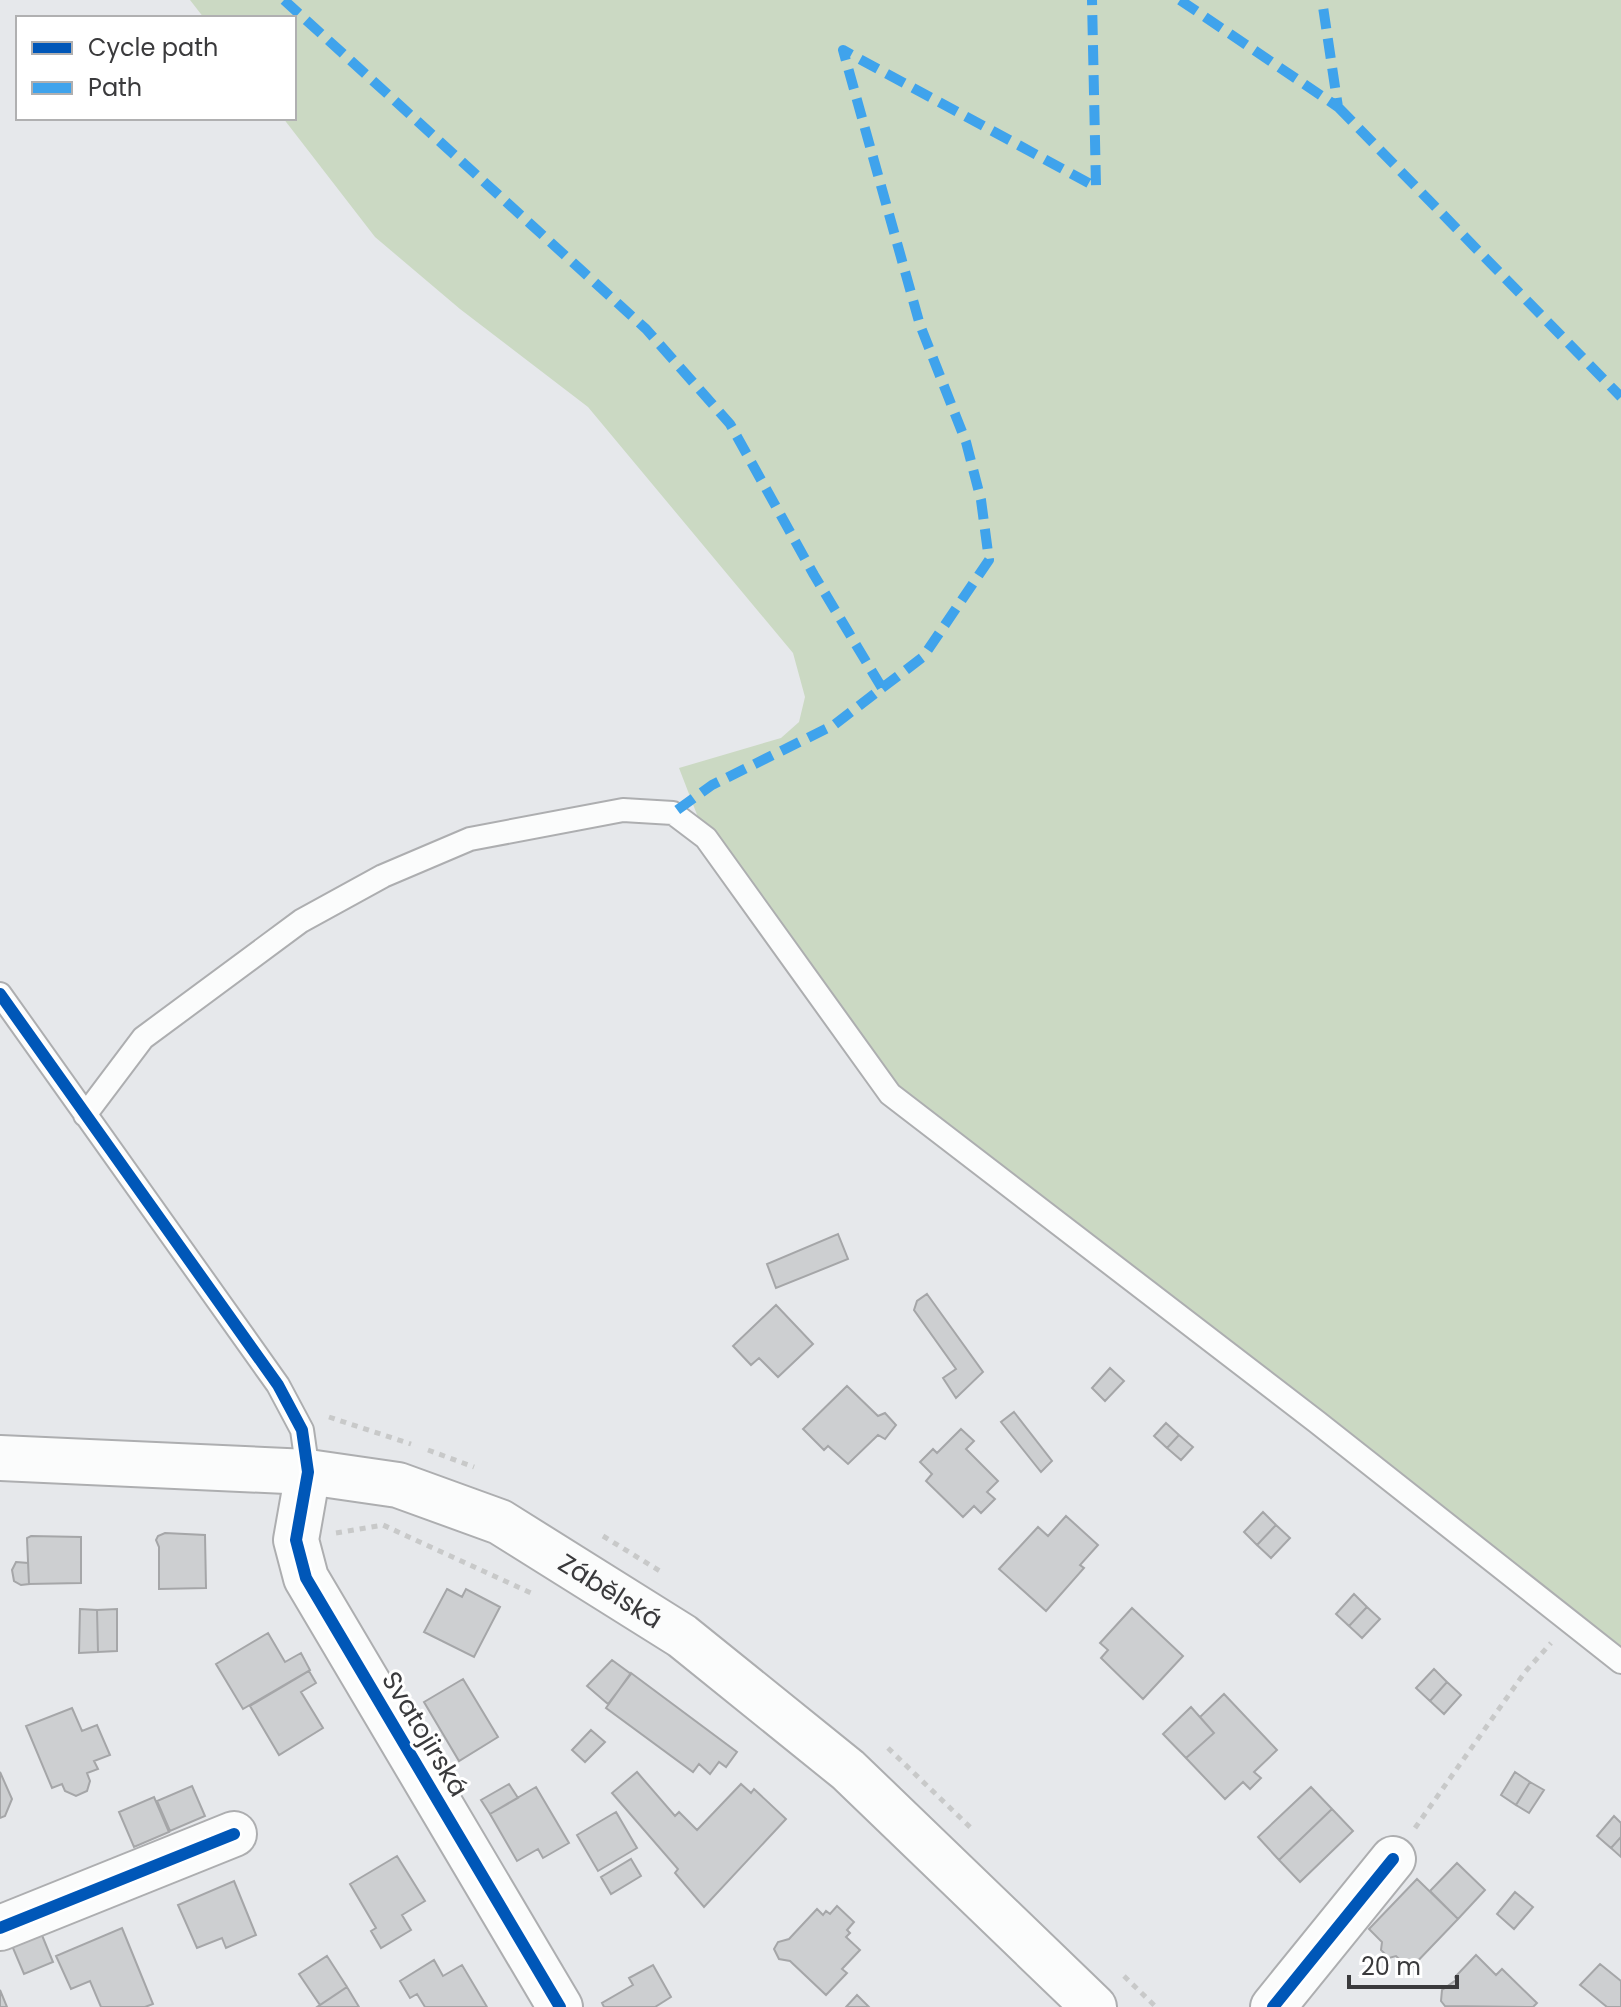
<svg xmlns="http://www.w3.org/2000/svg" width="1621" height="2007" viewBox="0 0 1621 2007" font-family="Poppins,sans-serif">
<rect width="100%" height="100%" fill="#e6e8eb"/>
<path fill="#cbd9c3" d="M190,0h1431v1662l-731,-568 -184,-256 -27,-70 102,-30 18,-16 6,-25 -12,-44 -205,-246 -128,-98 -85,-72 -92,-119h11v-100h-90z"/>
<path fill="#cdcfd1" stroke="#a5a6a8" stroke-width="2" d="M838,1234l10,25 -72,29 -9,-24z
M927,1294l56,78 -27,26 -13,-20 13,-9 -42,-59 3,-9z
M776,1305l37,39 -35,33 -19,-19 -8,7 -18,-19z
M1110,1368l14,13 -19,20 -13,-13z
M847,1386l31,30 7,-3 11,12 -11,14 -7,-4 -30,29 -20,-18 -4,4 -21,-21z
M1014,1412l38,49 -11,11 -40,-50z
M1166,1423l13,12 -12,13 -13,-12z
M961,1429l13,12 -8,8 32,32 -11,11 8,7 -14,14 -7,-7 -11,11 -37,-36 6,-7 -12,-12 13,-13 4,4z
M1179,1435l14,12 -12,13 -14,-12z
M1263,1512l13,13 -19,20 -13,-13z
M1066,1516l32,29 -18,20 4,3 -38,43 -47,-42 39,-42 10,9z
M1276,1525l14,13 -19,20 -14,-13z
M165,1533l40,2 1,53 -47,1v-42l-3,-7 2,-4z
M31,1536l50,1v46l-52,1 -2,-46z
M16,1562l12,1 1,21 -8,1 -7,-4 -2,-11z
M447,1589l15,8 4,-8 34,18 -26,50 -50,-25z
M1354,1594l13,13 -18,19 -13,-12z
M1367,1607l13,12 -18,19 -13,-12z
M1132,1608l51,48 -40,43 -42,-41 7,-8 -8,-7z
M80,1609l17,1 1,42 -19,1z
M117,1609v42l-19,1 -1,-42z
M268,1633l17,29 16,-9 9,17 -67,39 -27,-45z
M612,1660l19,14 -23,30 -21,-18z
M1434,1669l13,13 -17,19 -14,-13z
M309,1671l7,12 -15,9 22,36 -44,27 -29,-49z
M631,1673l106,79 -11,15 -7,-5 -9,12 -11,-10 -6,8 -87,-64z
M463,1679l35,58 -39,24 -35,-59z
M1447,1682l14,13 -17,19 -14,-13z
M1224,1694l53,56 -23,22 7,6 -11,11 -7,-7 -18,17 -39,-41 28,-25 -14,-16z
M1191,1707l23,26 -28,25 -23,-24z
M72,1708l10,23 15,-6 13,30 -16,6 4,8 -11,4 3,8 -3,10 -11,5 -11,-5 -3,-7 -10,4 -26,-62z
M591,1730l14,12 -20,20 -13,-12z
M0,1772l12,27 -7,17 -5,2z
M637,1772l38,44 4,-4 18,18 44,-46 10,9 3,-4 32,30 -82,88 -29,-34 3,-4 -66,-76z
M1515,1772l15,10 -14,23 -15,-10z
M1530,1782l14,8 -15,23 -13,-8z
M509,1784l9,14 -28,16 -9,-14z
M192,1786l13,30 -35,15 -13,-30z
M536,1787l33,56 -26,15 -5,-9 -21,12 -27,-47z
M1311,1787l21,22 -53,51 -21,-23z
M154,1797l15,35 -35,15 -15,-35z
M1332,1809l21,22 -53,51 -21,-22z
M616,1812l21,36 -39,23 -21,-36z
M1614,1816l7,7v14l-10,11 -14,-12z
M1621,1837v20l-10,-9z
M397,1856l28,45 -23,14 9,15 -30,18 -10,-17 5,-3 -26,-44z
M631,1859l10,17 -30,18 -10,-17z
M1457,1863l28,27 -27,29 -28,-28z
M1417,1879l41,40 -48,50 -14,-13 -7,2 -8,-8 1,-8 -13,-13z
M234,1881l22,54 -30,13 -4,-10 -25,10 -19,-43z
M1515,1892l18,15 -19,22 -17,-15z
M837,1906l17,16 -7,8 3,3 -4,4 14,13 -18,19 5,4 -21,22 -36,-34 -11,-2 -5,-10 4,-7 11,-3 28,-30 6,6 3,-4 4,3z
M39,1928l14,34 -29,12 -14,-33z
M122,1928l31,76 -8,3h-44l-11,-26 -19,8 -15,-33z
M1476,1955l20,20 6,-6 35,34 -4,4 -88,-1 -4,-5 1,-11 14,-10 -1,-3z
M327,1956l20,31 -27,18 -21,-31z
M434,1960l9,16 19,-11 25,42h-62l-8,-13 -7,4 -10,-17z
M1600,1964l21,17v26h-14l-27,-22z
M653,1965l18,32 -16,10h-51l-2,-4 31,-18 -4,-7z
M347,1987l12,20h-42z
M0,1990l7,17h-7z
M857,1995l12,12h-23z"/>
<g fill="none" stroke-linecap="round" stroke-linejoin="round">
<g stroke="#adaeb0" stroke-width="26">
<path id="service" d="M0,994l278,391 24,45 6,42
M85,1115l58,-77 158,-117 82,-45 87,-37 153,-29 50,3 33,25 184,256 427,328 304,240"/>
</g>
<g stroke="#adaeb0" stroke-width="48">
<path id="minor" d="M308,1472l-12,68 10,38 254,429
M0,1928l234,-94
M1273,2007l120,-148"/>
</g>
<g stroke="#adaeb0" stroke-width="48">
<g id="secondary">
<path id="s1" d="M0,1458l308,14 90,13 102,37 182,114 166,134 246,237"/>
</g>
</g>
<path stroke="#c8c9c9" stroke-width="5" stroke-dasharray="6 6" stroke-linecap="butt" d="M329,1417l82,27
M428,1450l46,17
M336,1533l47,-8 148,68
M603,1536l60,37
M888,1748l85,82
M1415,1828l110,-156 26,-29
M1124,1976l32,31"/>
<use href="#service" stroke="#fbfcfc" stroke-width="22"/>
<use href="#minor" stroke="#fbfcfc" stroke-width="44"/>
<use href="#secondary" stroke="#fbfcfc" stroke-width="44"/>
<path stroke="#3fa3ec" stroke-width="10" stroke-dasharray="20 10" stroke-linecap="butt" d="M284,0l362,329 84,95 84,151 68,113 -48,37 -122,60 -39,28
M1180,0l158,107 -16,-107
M1338,107l283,290
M882,688l41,-31 66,-97 -8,-60 -15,-58 -46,-117 -77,-275 253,137 -4,-187"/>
<g stroke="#fff" stroke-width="17">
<path id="cycleway" d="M0,994l278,391 24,45 6,42 -12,68 10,38 254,429
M0,1928l234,-94
M1273,2007l120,-148"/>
</g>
<use href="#cycleway" stroke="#0057b8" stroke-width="12"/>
</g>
<g text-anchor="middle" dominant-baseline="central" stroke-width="6" stroke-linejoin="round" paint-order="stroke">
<g font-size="26" fill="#3a3a3c" stroke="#fff">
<text stroke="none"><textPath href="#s1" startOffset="638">Zábělská</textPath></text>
<text transform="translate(425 1734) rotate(59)">Svatojirská</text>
</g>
</g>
<rect x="16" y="16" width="280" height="104" fill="#ffffff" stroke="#b0b0b1" stroke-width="2"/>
<rect x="32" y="42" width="40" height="12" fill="#0057b8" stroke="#b0b0b1" stroke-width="2"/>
<text x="88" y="56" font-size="24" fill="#3a3a3c">Cycle path</text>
<rect x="32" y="82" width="40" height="12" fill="#3fa3ec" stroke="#b0b0b1" stroke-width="2"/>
<text x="88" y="96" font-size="24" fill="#3a3a3c">Path</text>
<path d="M1349 1975v12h108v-12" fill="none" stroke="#3a3a3c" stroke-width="4"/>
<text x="1361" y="1975" font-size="24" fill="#3a3a3c" stroke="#ffffff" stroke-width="6" paint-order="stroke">20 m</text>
</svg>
